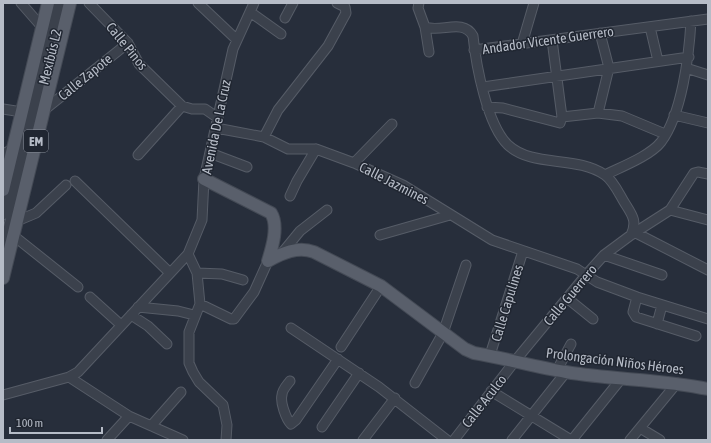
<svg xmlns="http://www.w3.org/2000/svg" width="711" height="443" viewBox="0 0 711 443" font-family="'Asap Condensed',sans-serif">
<rect width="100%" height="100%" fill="#272e3b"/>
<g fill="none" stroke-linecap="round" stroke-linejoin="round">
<g stroke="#565c67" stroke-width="11">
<path id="minor" d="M21,3l21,24
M89,3l39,40 11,21 43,42 10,3h13l13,9
M198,3l38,36
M419,3l-1,5 7,19 4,25
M250,12l31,22
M285,18l8,-15
M425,27c16,6 38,-9 48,9 3,29 14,89 35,109 25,23 68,10 97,30 9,6 15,21 21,30 7,11 11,17 5,30
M650,27l8,34
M522,44l12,-41
M474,50l234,-31
M686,68l22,7
M483,87l206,-30
M487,107l16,1 57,15 2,-6 -10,-77
M3,109l19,3
M43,111l85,-68
M598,113l11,-45 -9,-35
M674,115l34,8
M562,117l36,-4 24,3 43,18
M216,128l48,9 24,12h28l38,14 49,22 89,55 85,29 20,13 40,15 71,22
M264,137l14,-27 50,-64 18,-33 -1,-6 -8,-4
M210,153l37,14
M3,154l10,-5
M138,155l44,-49
M354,163l38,-39
M605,175c16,-8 45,-19 56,-33 21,-28 28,-86 30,-121
M75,181l95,92
M290,196l7,-15 19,-32
M670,210l38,10
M3,215l52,-212
M17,221l19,-8 30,-28
M636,233l72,37
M380,235l70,-20
M14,236l64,51
M3,250l60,-247
M282,253l18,-22 27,-21
M188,254l9,19 3,31 -11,28v31l4,9 6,10 24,23 4,20 -1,15
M604,255l58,20
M197,273l25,1 21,6
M90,297l31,28
M637,297l-4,15 3,5 60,19
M567,298l26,21
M200,304l31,15h3l20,-27 14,-31
M138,307l40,4 16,4
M131,315l17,11 19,18
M657,324l5,-19
M291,328l88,59 68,53
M341,347l40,-61
M490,355l33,-104
M557,370l14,-26
M69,377l60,39 54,24
M290,381c-3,4 -8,9 -8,14 -2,7 4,24 9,29l5,-4 42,-61
M415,383l28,-50 23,-68
M491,391l80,49
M3,395l66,-18 9,-5 110,-118 14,-34 2,-41 29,-130 21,-46
M151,426l30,-34
M322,427l37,-54
M640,428l20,12
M107,440l22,-24
M363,440l32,-42
M454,440l61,-79 71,-86 18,-20 27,-20 39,-25 24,-37 4,-1 10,2
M512,440l54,-68
M572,440l49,-61
M630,440l47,-57"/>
</g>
<g stroke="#444a55" stroke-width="14">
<path id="major" d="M204,179l67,34c8,13 1,35 -3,48
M3,190l45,-187
M268,261c14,-8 30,-15 46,-9l67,34 84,63 9,4c31,5 61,14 92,19 47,8 95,7 142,17
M3,278l67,-275"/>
</g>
<use href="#minor" stroke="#3b414c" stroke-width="9"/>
<use href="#major" stroke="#595f6b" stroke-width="12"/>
</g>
<g text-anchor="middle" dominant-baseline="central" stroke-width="3" stroke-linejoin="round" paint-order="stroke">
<rect fill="#202631" stroke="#898f9a" stroke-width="1" x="24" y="130" width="24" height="22" rx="3"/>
<g font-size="13" font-weight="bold" fill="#b6bcc7">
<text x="36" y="141">EM</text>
</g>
<g font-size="14" fill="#b6bcc7" stroke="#202631">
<text transform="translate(548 40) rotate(-8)">Andador Vicente Guerrero</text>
<text transform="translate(127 46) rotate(51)">Calle Pinos</text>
<text transform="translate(50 57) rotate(-76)">Mexibús L2</text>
<text transform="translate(85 77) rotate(-39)">Calle Zapote</text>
<text transform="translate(216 127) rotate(-78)">Avenida De La Cruz</text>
<text transform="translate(394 183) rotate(27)">Calle Jazmines</text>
<text transform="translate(570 295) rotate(-50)">Calle Guerrero</text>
<text transform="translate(507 303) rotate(-73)">Calle Capulines</text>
<text transform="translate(615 361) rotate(7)">Prolongación Niños Héroes</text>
<text transform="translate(484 401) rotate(-52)">Calle Aculco</text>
</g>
</g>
<rect width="711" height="443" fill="none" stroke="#b6bcc7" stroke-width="8"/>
<path d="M10 427v6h92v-6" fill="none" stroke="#b6bcc7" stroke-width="2"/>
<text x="16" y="427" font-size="12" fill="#b6bcc7" stroke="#202631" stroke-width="3" paint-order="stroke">100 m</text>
</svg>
